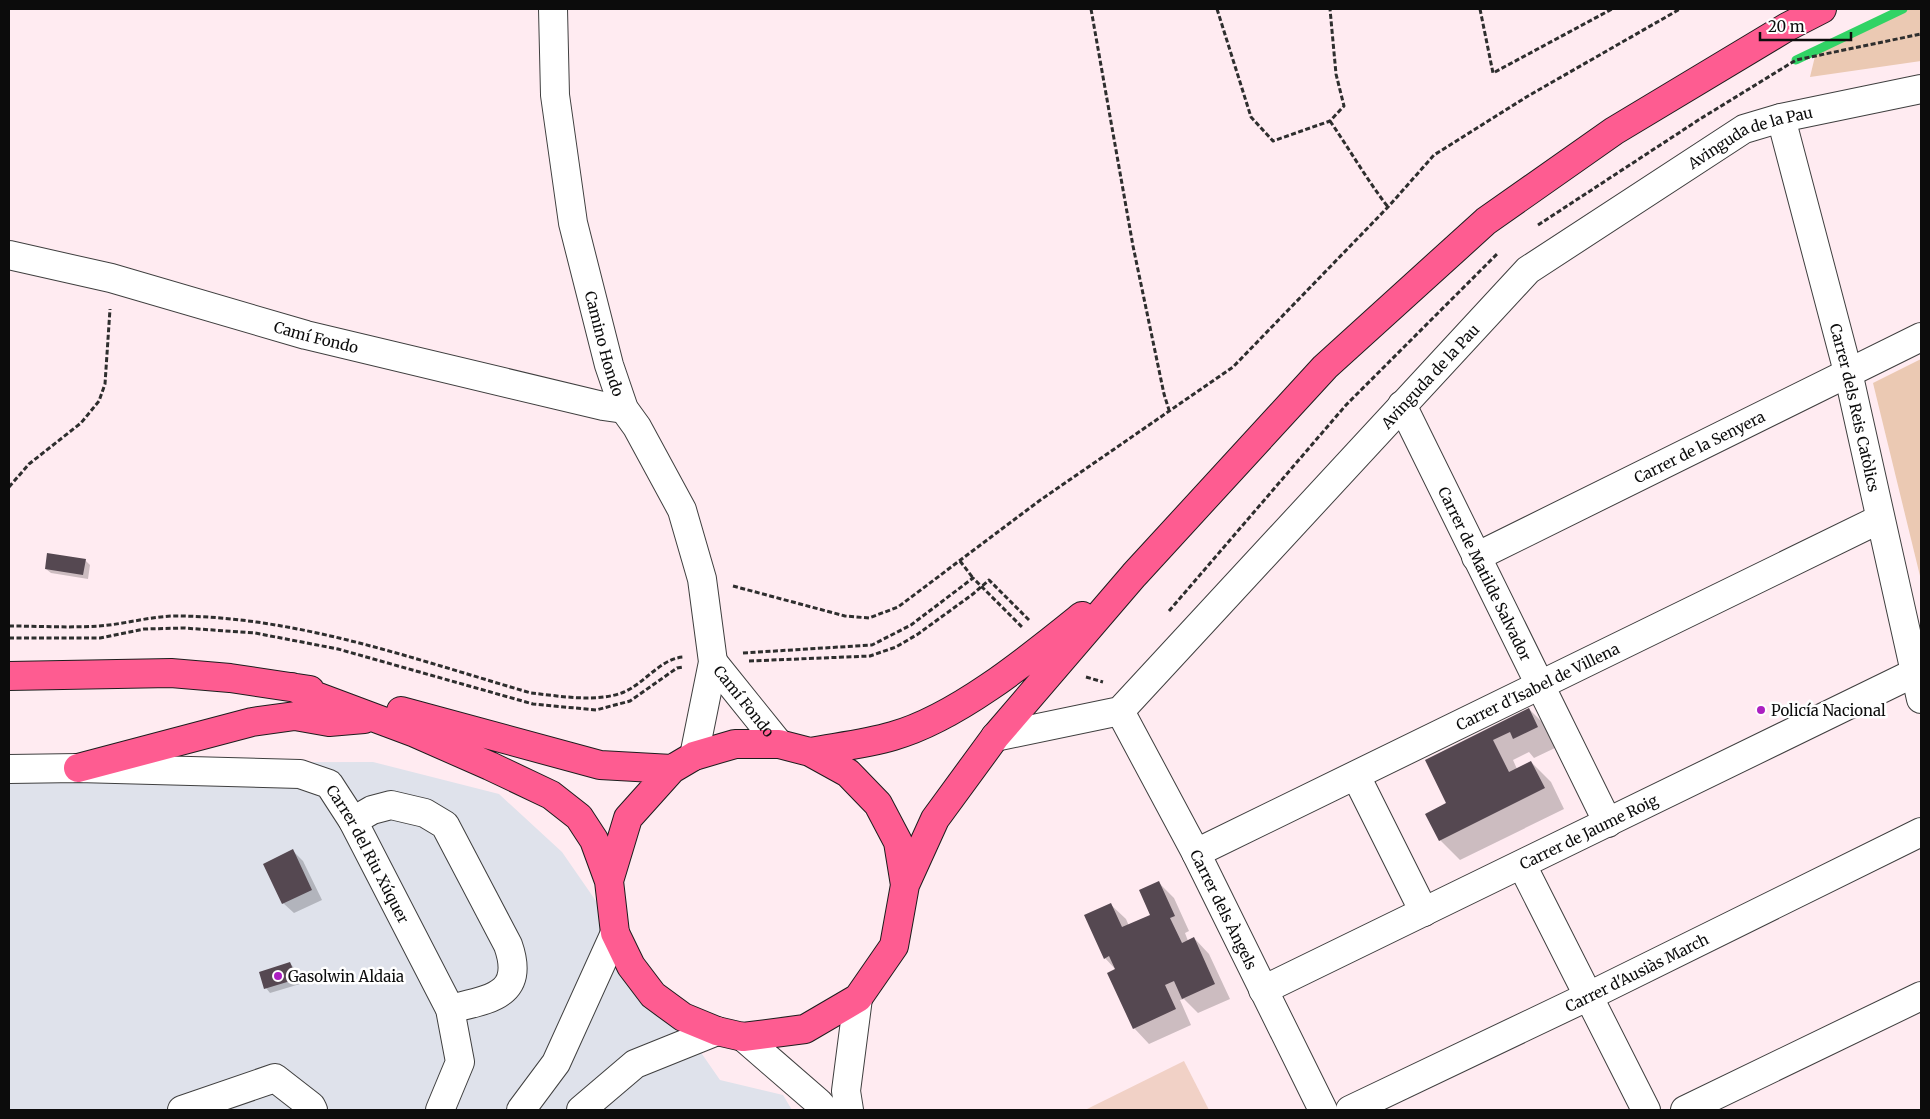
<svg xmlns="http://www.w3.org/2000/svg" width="1930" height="1119" viewBox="0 0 1930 1119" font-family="Merriweather,serif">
<rect width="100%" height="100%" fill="#ffebf1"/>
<path fill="#dfe2eb" d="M373,762l126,32 63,58 158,228 63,15 9,15h-783v-347z"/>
<path fill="#ebc9b3" d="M1899,9h22v52l-111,16 7,-29z
M1921,359v221l-48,-197z"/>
<path fill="#f1d1c6" d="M1184,1061l25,49h-124z"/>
<path fill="#0003" d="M85,560l5,5 -2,14 -37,-6 -5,-4z
M1529,709l20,20 8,18 -23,11 -5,-6 -16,8 4,9 14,-7 20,20 13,27 -104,51 -20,-20 8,-36 -21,-44z
M293,851l10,10 19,39 -28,13 -11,-10z
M1159,883l15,15 15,33 -4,2 3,8 6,-3 15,16 21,45 -32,14 -14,-14 -4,1 11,25 -42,19 -15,-16 -18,-58 -11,-12 5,-54 16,15 3,7 23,-11z
M290,963l4,5 6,16 -30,9 -4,-5z"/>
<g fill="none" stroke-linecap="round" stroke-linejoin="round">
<path stroke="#31d365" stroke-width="9" d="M1796,60l107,-51"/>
</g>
<path fill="#554851" d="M47,553l39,6 -3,16 -38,-6z
M1529,708l9,19 -25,12 -3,-7 -17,8 16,32 22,-11 14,27 -106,53 -14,-27 21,-11 -21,-43z
M293,849l19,41 -30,14 -19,-40z
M1159,881l16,35 -5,2 12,25 12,-6 21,47 -33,15 -8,-18 -9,4 11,24 -43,20 -26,-56 8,-4 -6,-13 -5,3 -20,-44 27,-12 11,24 28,-12 -11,-25z
M290,962l7,17 -33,10 -5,-17z"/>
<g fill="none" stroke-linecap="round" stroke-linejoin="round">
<g stroke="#3f3f3f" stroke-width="30">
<g id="minor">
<path id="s1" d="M553,9l2,86 18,128 36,142 15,44 13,18 45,83 20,69 11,83 -19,94"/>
<path id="s2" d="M1781,118l67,254 73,327"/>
<path id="s3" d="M9,255l102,23 195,57 297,71 21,3"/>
<path id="s4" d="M1402,405l206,418"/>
<path id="s5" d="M1476,557l445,-220"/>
<path id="s6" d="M713,662l66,82"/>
<path id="s7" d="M1120,711l76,142 127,257"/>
<path id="s8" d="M995,737l125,-26 408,-441 216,-141 37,-11 140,-29"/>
<path id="s9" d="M9,769l69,-1 222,6 29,10 24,37 97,188 10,53 -20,48"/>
<path d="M1356,776l68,136"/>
<path d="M353,821l19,-11 19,-5 34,8 20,12 63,120c18,51 -19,54 -58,64"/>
<path id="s10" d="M1196,853l684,-334"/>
<path d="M1522,865l124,245"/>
<path id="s11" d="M1263,990l651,-317"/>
<path d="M743,1037l75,65 7,8"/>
<path d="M182,1110l93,-32 36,28 2,4"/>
<path d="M521,1110l35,-47 59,-130"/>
<path d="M581,1110l54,-46 82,-33"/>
<path d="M849,1110l-3,-19 12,-93"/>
<path id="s12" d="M1350,1110l239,-114 332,-164"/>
<path d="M1685,1110l236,-114"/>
</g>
</g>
<g stroke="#1d1d1d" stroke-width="30">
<path id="major" d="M9,676l162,-3 59,5 80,12
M292,687l123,46 75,33 61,29 28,22 15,23 15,41 6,52 16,33 22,29 30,22 34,14 26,6 62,-8 53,-31 36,-52 11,-61 30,-66 60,-82 139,-162 191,-208 161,-146 128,-90 173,-104 35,-18
M401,711l199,54 72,4
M810,752c27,-5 56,-8 83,-16 64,-18 137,-78 189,-120
M78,768l174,-46 43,-6 34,6 35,-3
M609,881l19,-63 44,-49 22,-13 41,-12h44l31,8 38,21 30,31 20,38 7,43"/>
</g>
<path stroke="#2e2e2e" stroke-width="3" stroke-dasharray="5 2.5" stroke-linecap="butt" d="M1091,9l42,237 31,148 5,16
M1217,9l34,108 22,24 57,-20 14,-15 -8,-32 -6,-65
M1480,9l13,64 119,-64
M1330,121c20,29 37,59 58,86
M1538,225l162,-106 96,-59 125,-26
M9,487l20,-23 52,-41 18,-22 6,-17 5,-75
M960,561l13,17
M733,586l112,30 24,2 29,-11 141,-106 194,-134 155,-160 46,-52 94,-59 152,-87
M1169,611l177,-206 152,-152
M9,626c30,0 61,2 90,0 28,-2 55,-11 83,-10 120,2 235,44 349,77 29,3 66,10 93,-1 21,-9 37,-34 60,-35
M9,638h91l44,-9 40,-1 71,5 83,16 195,55 63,6 34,-9 47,-33 6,-1
M743,653l129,-8 39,-20 62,-47 49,49
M749,661l121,-5 26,-9 22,-13 55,-40 16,-14 41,41
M1086,677l17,5"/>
<use href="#minor" stroke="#fff" stroke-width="28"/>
<use href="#major" stroke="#fe5c91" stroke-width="28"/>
</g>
<g fill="#ac1fc1" stroke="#fff" stroke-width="2">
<circle cx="1761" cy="710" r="5"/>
<circle cx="278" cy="976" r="5"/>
</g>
<g text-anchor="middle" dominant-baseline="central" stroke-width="5" stroke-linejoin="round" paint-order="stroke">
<g font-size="15" fill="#0c0c0c" stroke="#fff">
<text stroke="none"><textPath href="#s8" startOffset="989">Avinguda de la Pau</textPath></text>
<text stroke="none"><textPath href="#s3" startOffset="318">Camí Fondo</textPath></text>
<text stroke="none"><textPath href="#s1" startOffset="340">Camino Hondo</textPath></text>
<text stroke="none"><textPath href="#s8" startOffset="584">Avinguda de la Pau</textPath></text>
<text stroke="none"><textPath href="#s2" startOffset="299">Carrer dels Reis Catòlics</textPath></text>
<text stroke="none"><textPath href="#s5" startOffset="249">Carrer de la Senyera</textPath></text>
<text stroke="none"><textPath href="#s4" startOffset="188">Carrer de Matilde Salvador</textPath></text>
<text stroke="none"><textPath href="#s10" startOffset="380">Carrer d'Isabel de Villena</textPath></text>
<text stroke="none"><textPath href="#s6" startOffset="50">Camí Fondo</textPath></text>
<text stroke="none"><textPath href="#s11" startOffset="362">Carrer de Jaume Roig</textPath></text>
<text stroke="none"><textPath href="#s9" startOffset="402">Carrer del Riu Xúquer</textPath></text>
<text stroke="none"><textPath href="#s7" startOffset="224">Carrer dels Àngels</textPath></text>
<text stroke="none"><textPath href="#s12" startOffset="318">Carrer d'Ausiàs March</textPath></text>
</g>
<g font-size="15" fill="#0c0c0c" stroke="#fff" text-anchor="start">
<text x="1771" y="710">Policía Nacional</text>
<text x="288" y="976">Gasolwin Aldaia</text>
</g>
</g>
<rect width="1930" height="1119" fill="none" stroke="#0c0c0c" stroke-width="20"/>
<path d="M1760 32v8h91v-8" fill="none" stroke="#0c0c0c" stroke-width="2.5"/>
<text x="1768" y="32" font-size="15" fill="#0c0c0c" stroke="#ffffff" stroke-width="4" paint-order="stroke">20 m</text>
</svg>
